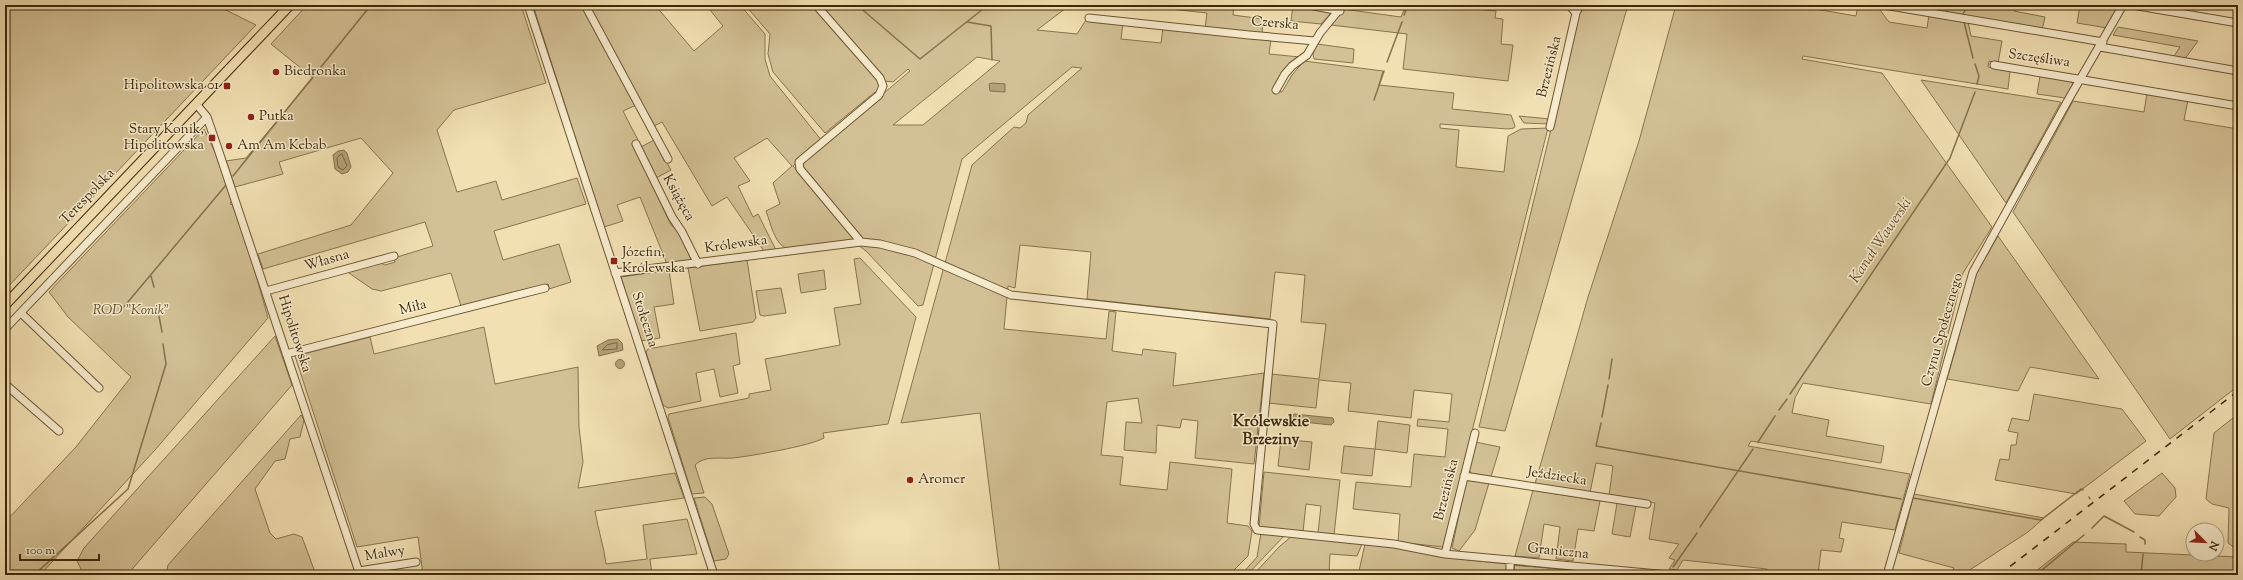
<svg xmlns="http://www.w3.org/2000/svg" width="2243" height="580" viewBox="0 0 2243 580" font-family="'Sorts Mill Goudy',serif">
<rect width="100%" height="100%" fill="#f2e0b2"/>
<filter id="stains"><feTurbulence type="fractalNoise" baseFrequency=".005" numOctaves="4"/><feColorMatrix values="0 0 0 0 .2 0 0 0 0 .09 0 0 0 0 .02 0 0 0 .5 -.17"/></filter>
<radialGradient id="worn" r=".72"><stop offset=".6" stop-color="#630" stop-opacity="0"/><stop offset="1" stop-color="#630" stop-opacity=".3"/></radialGradient>
<path fill="#d3c195" stroke="#88744e" fill-rule="evenodd" d="M5,5h211l40,20 -251,265z
M307,5h214l25,78 -92,27 -17,20 20,62 39,-11 6,19 75,-22 9,26 -92,27 9,29 56,-16 12,38 -22,7 -1,-5 -87,22 -10,-33 -70,18 -9,-2 -26,-18 33,-9 6,3 10,-3 -1,-4 39,-12 -8,-24 -162,47 -5,-15 93,-29 42,-52 -32,-35 -82,24 4,12 -48,13 -9,-26 20,-3 67,-80 -42,-34z
M533,5h48l55,100 -13,6 15,29 -6,3 39,82 7,6 14,29 -25,4 -27,-67 -23,8 6,16 -19,6z
M587,5h68l39,46 29,-25 -17,-21h34l25,29v25l5,17 52,65 -29,25 62,73 -68,10c-13,-6 -16,-25 -21,-38l14,-7 -7,-21 19,-17 -25,-28 -33,20 16,23 -12,5 15,31 5,-3 18,36 -12,1 -37,-54 -15,9 -50,-84 -10,5z
M745,5h69l66,76 1,5 -3,9 -3,-3 -50,41 -52,-61 -5,-18 2,-20z
M820,5h250l-33,25 40,4 9,-14 37,3 -2,16 40,4 2,-15 108,11 -2,15 31,3c-14,6 -22,21 -28,34l10,1 10,-17 12,-14 79,10 -4,14 75,8 -2,16 59,6 4,11 -1,2 -6,1 -68,-5v4l19,2 -3,37 48,5 4,-36 13,-7 27,-1 -105,419 -45,-5 2,-28 -47,-5 3,-27 55,5 3,-33 31,3 3,-28 -31,-3 1,-7 31,3 3,-28 -38,-4 -3,28 -63,-7 3,-28 -32,-3 -3,28 -48,-5 3,-29 48,5 7,-55 -25,-2 4,-47 -30,-3 -5,47 -183,-20 4,-47 -71,-7 -5,43 -7,-2 -4,43 102,10 3,-28 7,1 -4,39 30,4 1,-6 33,4 -3,33 91,-13 -10,91 -59,-6 3,-37 -16,-2 -2,9 -23,-3 -1,28 -32,-3 2,-28 16,1 -4,-25 -31,4 -6,53 22,2 -3,28 47,5 3,-28 62,7 -5,54 21,3 4,5 -4,25 -19,19h-229l-20,-162 -79,10 71,-258 42,-38 6,1 6,-5 2,-8 54,-47 -10,-1 -110,92 -39,146 -5,1 -52,-55 -8,-6h7l-65,-81 110,-93 -2,-2 -15,13 -9,-1zM977,57l23,4 -77,64h-30z
M1175,5h59l-1,10 30,4 -1,15 -57,-6 2,-15 -37,-4z
M1293,5l38,8 -10,11 -30,-3z
M1406,5h30l60,6 -1,7 8,1 -2,25 12,1 -5,36 -105,-12 4,-35 -76,-9 12,-16 58,8z
M1581,5h47l-123,426 -26,-4z
M1676,5h116l64,11 2,-11 19,1 12,16 38,6 2,-13 39,7 3,14 31,5 -4,22 -9,-2 -1,6 22,4 -2,18 -205,-33 -1,3 80,14 110,154 -29,46 -32,131 -128,-21 -8,15 -3,15 37,7 -3,16 58,10 -3,17 -130,-22 -3,5 162,28 -15,56 -53,-8 -3,16 5,1 -3,13 -20,-2 -3,25h-52l1,-6 -84,-9 -6,10 -8,-1 6,-9 -6,-2 10,-14 -30,-5 6,-36 -46,-7 4,-30 -17,-3 -6,30 -55,-9 53,-187 51,-156z
M1899,5h116l-1,6 31,6 -3,13z
M2080,5h21l18,3 -12,20 -30,-5z
M2118,27l80,14 -14,19 -12,-1 8,-12 -67,-12z
M1317,44l37,5 -1,14 -39,-4 -1,-5z
M2040,76l32,6 1,2 -8,14 -28,-4z
M1921,80l140,22 -55,101z
M2147,93l41,7 -4,20 54,9v257l-68,53 -157,-227 60,-111 71,11z
M1519,116l31,3 -1,5 -25,-1z
M204,129l11,23 17,49 -2,2 1,2 1,-1 15,39 21,75 -113,132 -115,125h-35v-53l71,-75 55,-70 -63,-60 -19,-25z
M654,140l17,30 -15,8 -15,-31z
M1998,236l101,143 -69,-12 -12,24 -71,-12 9,-31 17,-69z
M860,258l56,59 -28,107 -65,9 1,5c-14,8 -73,18 -91,20 -13,1 -28,-3 -38,7l9,28 -12,1 -24,-77 1,-3 80,-16v-4l22,-4 -6,-31 75,-14 -6,-37 27,-4 -7,-45z
M747,260l9,58 -3,4 -53,9 -12,-63z
M669,270l5,34 -20,3 6,31 -19,3 -20,-64z
M824,270l2,19 -25,4 -3,-19z
M781,288l5,25 -22,3 -4,-1 -4,-24z
M484,327l11,57 83,-17 1,60 4,35 -5,26 97,-15 9,25 -89,13c3,19 9,35 11,53l41,-5 -4,-34 44,-6 10,35 -47,5 2,16h-229l-5,-38 -61,10 -62,-191 75,-19 4,17z
M736,333l4,31 -7,2 5,27 -18,4 -6,-28 -18,4 5,28 -33,7 -5,-3 -17,-53 2,-3z
M275,336l17,49 -165,190h-43l-7,-14 7,-13z
M2034,394l88,15 24,32 -70,53 -81,-14 5,-21 9,1 2,-15h5l2,-12 -10,-2 4,-13 17,3z
M2238,414v136l-10,-7 1,-35 -17,-4 -6,-5 8,-66z
M301,415l3,5 -4,17 -10,2 -5,20 -10,2 -20,28 15,44 6,6 18,-5 8,3 14,38h-150l2,-10z
M1378,421l32,4 -3,28 -32,-4 -3,27 -31,-3 3,-27 31,3z
M1281,439l31,3 -3,28 -31,-4z
M1475,442l25,5 -9,30 -19,-3 -3,-4z
M1264,472l76,8 -6,55 -16,-2 3,-27 -15,-2 -3,28 -44,-5z
M2162,473l13,15 1,9 -17,19 -24,-2 -11,-13z
M1470,480l19,3 -14,47 -16,21 -7,-3 14,-66z
M1533,490l67,11 -6,30 -16,-2 -5,32 -17,-2 4,-32 -16,-3 -5,34 -24,-2z
M1914,494l130,24 -16,14 -66,43h-13l5,-7 -55,-15z
M705,497l7,7 17,50 -3,5 -12,2 -20,-63z
M1617,503l19,3 -6,31 -18,-3z
M1261,533l24,2 -38,40h-6l16,-18z
M1292,536l70,8 -5,12 -27,-2 -1,21h-76l27,-29z
M2073,542l53,2v8l112,5v18h-207z
M1365,544l47,6 39,8 56,6v11h-116l-32,-4z
M1515,565l64,6v4h-66z
M1584,571l53,4h-53z"/>
<path fill="#b5a178" stroke="#85714b" d="M992,83l13,1v8l-15,-1 -1,-7z
M344,150l3,3 4,14 -3,5 -6,2 -7,-5 -2,-14 5,-4z
M618,339l4,4 1,7 -24,6 -2,-10 11,-6z
M615.5 364a4.5 4.5 0 1 1 9 0a4.5 4.5 0 1 1-9 0Z
M1294,414l39,4 1,4 -3,3 -38,-4 -2,-3z"/>
<g fill="none" stroke-linecap="round" stroke-linejoin="round">
<path stroke="#7a6440" stroke-width="1" d="M342,154l5,12 -4,4 -5,-3 -1,-9z
M617,343v6l-15,1 5,-5z"/>
<path stroke="#85714b" stroke-width="1.5" d="M857,5l63,54 68,-54
M1963,14l5,-9
M1404,15l4,-10
M967,22l24,4 1,34
M1964,22l9,36
M1387,62l15,-40
M1975,64l4,12 -2,8
M1374,100l10,-29
M233,176l138,-171
M151,276l3,11
M117,315l109,-130
M159,316l3,16
M1609,379l3,-20
M1790,394l160,-236 25,-66
M1779,410l8,-11
M1602,417l6,-32
M1601,423l-5,23 305,53
M1758,442l17,-26
M2089,497l1,2
M1913,498l128,22 40,-31 2,1
M1700,527l53,-78
M2092,528l12,-12 30,16
M2140,537l5,3v4
M1513,565l57,4
M1673,567l24,-34
M34,575l94,-86 38,-125 -3,-20
M2036,575l48,-40
M2141,575l2,-21"/>
<g stroke="#6b5632" stroke-width="9">
<path id="minor" d="M528,5l186,570
M585,5l83,154
M816,5l64,73 3,8 -4,9 -80,67 1,7 61,73
M1309,5l31,6
M1569,5l7,8
M1884,5l219,37
M2132,5l106,18
M1089,18l160,17 66,6
M2100,47l138,24
M1994,65l244,41
M1276,90l9,-16 7,-8 15,-11 13,-22 23,-28
M197,105l10,12 10,29 143,429
M1550,127l26,-114 4,-8
M636,144l36,73 10,15 16,32
M615,273l246,-31 19,2 35,9 96,42 262,29 -19,200 3,6 137,14 51,10 224,21
M266,291l128,-35
M21,313l78,75
M5,329l202,-212
M286,354l259,-66
M5,384l54,47
M1464,476l183,28
M1445,554l30,-121
M359,571l57,-9
M1510,575v-15
M1887,575l86,-303 94,-170 56,-97"/>
</g>
<g stroke="#3e2808" stroke-width="11">
<path id="major" d="M5,305l285,-300"/>
</g>
<use href="#minor" stroke="#f7ebcd" stroke-width="7"/>
<use href="#major" stroke="#f2e0b2" stroke-width="9"/>
<path stroke="#3e2808" stroke-width="1.5" stroke-dasharray="7 7" stroke-linecap="butt" d="M1999,575l239,-184"/>
</g>
<g fill="#8f2418" stroke="#f7ebcd" stroke-width="1.5">
<circle cx="276" cy="72" r="4"/>
<rect x="223" y="82" width="8" height="8" rx="2"/>
<circle cx="251" cy="117" r="4"/>
<rect x="208" y="134" width="8" height="8" rx="2"/>
<circle cx="229" cy="146" r="4"/>
<rect x="610" y="257" width="8" height="8" rx="2"/>
<circle cx="910" cy="480" r="4"/>
</g>
<g text-anchor="middle" dominant-baseline="central" stroke-width="3" stroke-linejoin="round" paint-order="stroke">
<g font-size="14" fill="#3e2808" stroke="#f7ebcd">
<text transform="translate(1275 24) rotate(5)">Czerska</text>
<text transform="translate(2039 59) rotate(8)">Szczęśliwa</text>
<text transform="translate(1550 67) rotate(-76)">Brzezińska</text>
<text transform="translate(88 197) rotate(-46)">Terespolska</text>
<text transform="translate(678 198) rotate(61)">Książęca</text>
<text transform="translate(736 245) rotate(-8)">Królewska</text>
<text transform="translate(327 261) rotate(-16)">Własna</text>
<text transform="translate(413 308) rotate(-14)">Miła</text>
<text transform="translate(644 320) rotate(72)">Stołeczna</text>
<text transform="translate(1943 330) rotate(-74)">Czynu Społecznego</text>
<text transform="translate(294 334) rotate(72)">Hipolitowska</text>
<text transform="translate(1557 477) rotate(9)">Jeździecka</text>
<text transform="translate(1447 490) rotate(-76)">Brzezińska</text>
<text transform="translate(1558 552) rotate(6)">Graniczna</text>
<text transform="translate(385 554) rotate(-9)">Malwy</text>
</g>
<g font-size="14" fill="#3e2808" stroke="#f7ebcd" text-anchor="start">
<text x="284" y="72">Biedronka</text>
<text x="219" y="86" text-anchor="end">Hipolitowska 01</text>
<text x="259" y="117">Putka</text>
<text x="204" y="130" text-anchor="end">Stary Konik,<tspan x="204" dy="16">Hipolitowska</tspan></text>
<text x="237" y="146">Am Am Kebab</text>
<text x="622" y="253">Józefin,<tspan x="622" dy="16">Królewska</tspan></text>
<text x="918" y="480">Aromer</text>
</g>
<g font-size="14" font-style="italic" fill="#634e2b" stroke="#f7ebcd">
<text x="131" y="311">ROD "Konik"</text>
</g>
<g font-size="15" font-style="italic" fill="#624c2a" stroke="#f7ebcd">
<text transform="translate(1881 241) rotate(-56)">Kanał Wawerski</text>
</g>
<g font-size="16" font-weight="bold" fill="#3e2808" stroke="#f7ebcd">
<text x="1271" y="422">Królewskie<tspan x="1271" dy="18">Brzeziny</tspan></text>
</g>
</g>
<rect width="2243" height="580" fill="none" stroke="#f2e0b2" stroke-width="20"/>
<rect x="6" y="6" width="2231" height="568" fill="none" stroke="#3e2808" stroke-width="2"/>
<rect x="10" y="10" width="2223" height="560" fill="none" stroke="#3e2808"/>
<g transform="translate(2205 542) rotate(114)"><circle r="19" fill="#f7ebcd" stroke="#ad9d7e"/>
<path d="M0-3L7 15L0 10L-7 15Z" fill="#8f2418"/>
<text y="-6" font-size="11" font-weight="bold" text-anchor="middle" fill="#3e2808">N</text>
</g>
<path d="M20 554v6h79v-6" fill="none" stroke="#3e2808" stroke-width="2"/>
<text x="26" y="554" font-size="12" fill="#3e2808" stroke="#f7ebcd" stroke-width="3" paint-order="stroke">100 m</text>
<rect width="100%" height="100%" filter="url(#stains)"/>
<rect width="100%" height="100%" fill="url(#worn)"/>
</svg>
